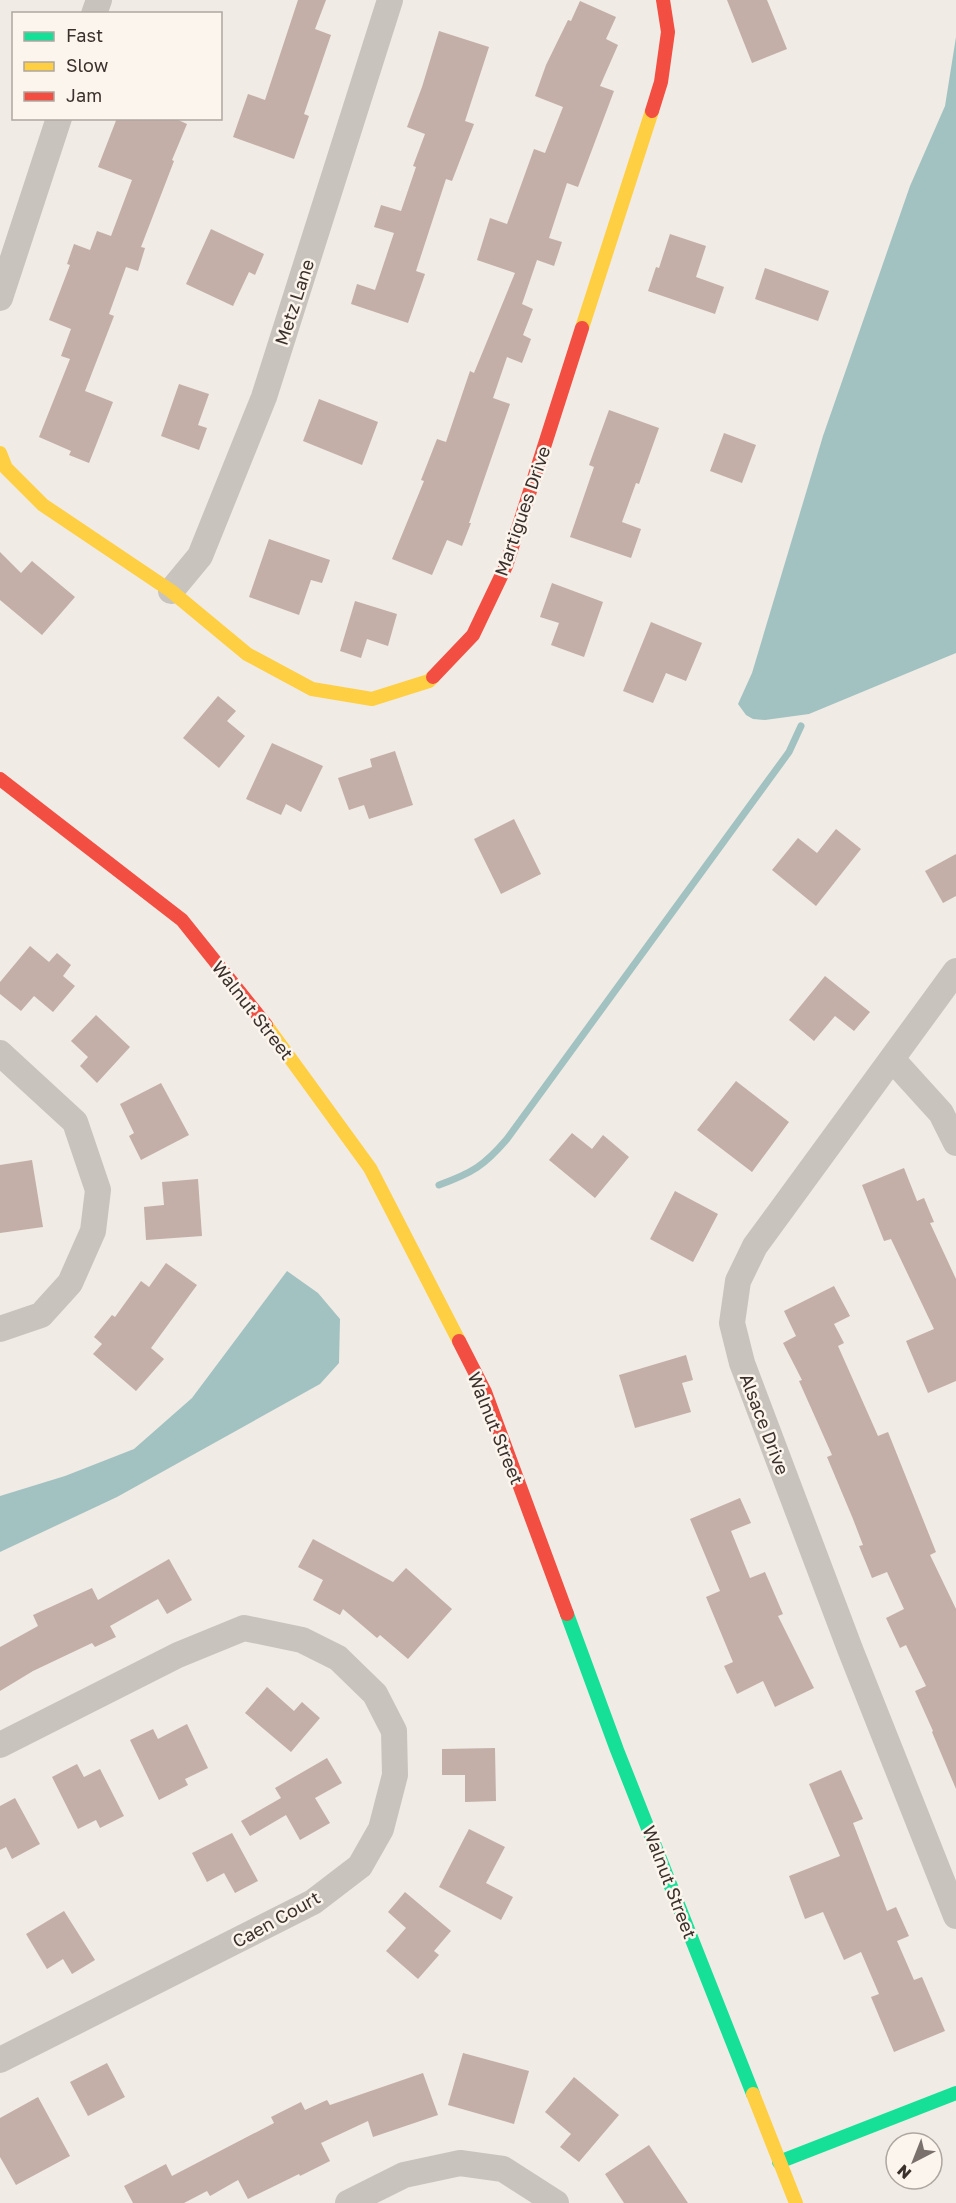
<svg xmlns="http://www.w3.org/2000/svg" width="956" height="2203" viewBox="0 0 956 2203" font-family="'Golos Text',sans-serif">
<rect width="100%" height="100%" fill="#f0ebe5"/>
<path fill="#a1c2c1" d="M956,37v616l-147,61 -44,6 -12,-1 -7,-4 -8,-11 14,-31 71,-237 87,-250 35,-80z
M287,1271l31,22 22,26 -1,44 -19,21 -203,113 -117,55v-56l65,-20 69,-27 58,-51z"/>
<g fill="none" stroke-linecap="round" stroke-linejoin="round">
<path stroke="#a1c2c1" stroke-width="7" d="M439,1185c33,-12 45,-19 68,-46l282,-387 12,-26"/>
</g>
<path fill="#c3afa7" d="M298,0h28l-11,29 16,6 -27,79 5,2 -15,43 -61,-22 15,-43 17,6z
M727,0h40l20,49 -35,14z
M580,1l36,16 -10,22 12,6 -18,41 14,5 -36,96 -11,-4 -18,55 13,4 -8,24 -17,-6 -15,44 11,5 -10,26 8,4 -9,24 -15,-6 -14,41 17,6 -41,119h2l-9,23 -15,-6 -15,35 -40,-16 32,-78 -3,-1 16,-41 9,3 24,-71 4,2 41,-100 -38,-13 13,-42 17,6 27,-75 11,4 18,-46 -28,-11 11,-31 22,-45 3,1z
M439,31l50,16 -24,74 9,3 -22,57 -6,-2 -30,92 9,3 -17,49 -57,-19 6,-20 18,6 19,-57 -20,-6 7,-22 20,6 15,-44 -3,-1 12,-32 -18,-7 15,-40z
M117,118h57l13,6 -15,36 2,1 -33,86 4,1 -7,23 -12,-4 -17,47 5,2 -29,75 28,11 -24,61 -20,-8 2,-4 -32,-14 31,-78 -9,-3 10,-27 -22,-9 21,-55 -3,-1 7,-20 16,6 7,-19 14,5 21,-56 -34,-13z
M211,229l53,25 -9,21 -6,-3 -16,34 -47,-22z
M670,234l36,12 -10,31 28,10 -9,27 -67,-23 8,-24 3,1z
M765,268l64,23 -11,30 -63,-22z
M179,384l30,10 -11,31 9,3 -8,22 -38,-14z
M319,399l59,23 -16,43 -59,-24z
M609,410l50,18 -20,56 -3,-1 -14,39 19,7 -10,29 -61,-21 24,-70 -5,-2z
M724,433l32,12 -14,38 -32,-12z
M269,539l61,21 -8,23 -11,-3 -12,35 -50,-18z
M0,552l21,21 11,-12 43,36 -33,38 -42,-35z
M552,583l51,19 -19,55 -33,-12 8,-22 -19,-6z
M355,601l42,13 -9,32 -21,-7 -6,19 -21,-7z
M651,622l51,21 -16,38 -20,-8 -13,30 -30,-12z
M218,696l18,15 -9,10 18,15 -26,32 -36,-30z
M272,743l51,23 -22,46 -15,-8 -5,11 -35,-16z
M395,751l18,54 -44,14 -5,-14 -15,5 -11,-32 34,-11 -2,-8z
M514,819l27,55 -40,20 -27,-55z
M836,829l25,20 -45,57 -44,-36 26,-32 19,15z
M956,854v42l-13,7 -18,-32z
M30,946l19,16 8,-9 14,12 -8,11 12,10 -22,26 -19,-16 -13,15 -21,-17v-12z
M825,976l45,36 -16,19 -19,-15 -21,25 -25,-21z
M96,1015l34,32 -33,36 -17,-17 8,-9 -17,-16z
M736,1081l53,41 -37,50 -55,-42z
M161,1083l28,52 -48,25 -12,-24 5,-3 -14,-29z
M572,1133l20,16 11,-14 26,22 -34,41 -46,-38z
M32,1160l11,67 -43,6v-68z
M904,1168l13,33 7,-3 10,24 -4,1 26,56v102l-28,12 -22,-52 28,-12 -43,-90 -7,2 -22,-56z
M198,1179l4,57 -56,4 -2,-33 20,-2 -2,-23z
M675,1191l43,23 -25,48 -43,-23z
M166,1263l31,22 -46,63 13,11 -28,32 -43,-37 9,-10 -8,-7 18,-22 3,2 26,-36 8,6z
M834,1286l16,30 -16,8 10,19 -6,3 40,90 10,-4 48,120 -6,3 26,54v180l-24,-57 1,-1 -18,-40 11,-5 -20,-41 -6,3 -14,-30 18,-9 -17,-37 -15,6 -13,-32 4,-1 -10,-26 -26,-62 5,-2 -33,-74 3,-1 -19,-37 13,-7 -12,-25z
M686,1355l7,25 -11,3 9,29 -56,16 -16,-53z
M740,1498l11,25 -20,8 19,47 15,-6 18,42 -5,2 36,72 -39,19 -12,-26 -26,13 -13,-28 9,-4 -27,-65 14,-6 -30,-72z
M313,1539l80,43 13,-14 46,41 -44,50 -28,-24 -3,3 -34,-29 -3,6 -27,-15 10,-20 -25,-13z
M169,1559l23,41 -25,14 -9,-15 -48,27 6,11 -21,10 -3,-4 -59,28 -33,20v-44l38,-21 -5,-11 59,-27 6,12z
M267,1687l27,24 8,-9 18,16 -29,34 -46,-39z
M187,1724l21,44 -23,11 3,6 -29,15 -29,-60 23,-11 5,10z
M495,1748l1,53 -31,1v-27h-23v-26z
M327,1758l15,25 -27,15 15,25 -30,17 -14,-25 -36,21 -9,-15 40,-23 -6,-10z
M77,1764l7,13 16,-8 24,47 -24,12 -4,-8 -18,9 -26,-52z
M841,1770l22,49 -10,4 34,88 9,-4 13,29 -12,5 17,39 8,-3 23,54 -51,21 -23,-55 8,-3 -18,-42 -17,8 -21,-48 -18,7 -16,-43 51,-20 -31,-72z
M15,1798l25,46 -28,15 -6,-12 -6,3v-44z
M469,1829l36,18 -19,36 27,14 -12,23 -62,-33z
M232,1833l26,48 -23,12 -11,-20 -17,9 -15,-29z
M405,1892l46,39 -17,20 5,4 -21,24 -32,-28 20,-23 -18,-16z
M64,1911l31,49 -23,14 -9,-15 -16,10 -21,-35z
M463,2053l66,18 -15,53 -66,-19z
M107,2063l18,34 -37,19 -18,-34z
M423,2073l15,42 -65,22 -5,-16 -47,22 9,18 -30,15 -1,-2 -51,25 -10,-19 -28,16 -3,-5 -23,12h-51l-9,-17 42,-22 6,12 102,-53 -3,-6 30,-15 4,8 22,-10 3,5z
M574,2077l45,38 -40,47 -19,-15 11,-13 -26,-22z
M38,2097l32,59 -54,29 -16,-28v-39z
M649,2145l39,58h-64l-19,-29z"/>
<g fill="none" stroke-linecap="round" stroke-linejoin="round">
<path stroke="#c9c3be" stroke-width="26" d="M94,14l5,-14
M0,298l59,-180
M171,591l29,-35 64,-159 126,-397
M956,971l-201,275 -17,35 -6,42 10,40 108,286 106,267
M0,1053l75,69 23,68 -5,41 -23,52 -29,32 -41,14
M892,1059l49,54 15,30
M0,1745l178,-90 66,-27 58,12 36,18 37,36 19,37 1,44 -14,54 -21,37 -47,36 -313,158
M348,2203l56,-28 56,-12 43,6 53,34"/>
<path stroke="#16e098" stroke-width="14" d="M567,1614l50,136 136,344
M779,2162l177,-69"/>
<path stroke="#ffcf43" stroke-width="14" d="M582,328l70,-217
M0,453l6,15 37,37 128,86 76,63 65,35 60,10 57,-18 4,-4
M266,1025l104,143 89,173
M753,2094l43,109"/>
<path stroke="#f24e42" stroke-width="14" d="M652,111l9,-29 7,-50 -5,-32
M433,677l40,-42 33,-69 76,-238
M0,779l182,141 84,105
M459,1341l26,51 82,222"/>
</g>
<g text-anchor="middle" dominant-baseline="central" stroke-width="5" stroke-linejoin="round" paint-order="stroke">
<g font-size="18" fill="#3b302b" stroke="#fbf5ee">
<text transform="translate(294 302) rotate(-72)">Metz Lane</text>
<text transform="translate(522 511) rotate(-71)">Martigues Drive</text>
<text transform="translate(253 1010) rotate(52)">Walnut Street</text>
<text transform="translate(765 1424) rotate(69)">Alsace Drive</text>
<text transform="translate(496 1428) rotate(68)">Walnut Street</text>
<text transform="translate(670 1882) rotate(69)">Walnut Street</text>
<text transform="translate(276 1919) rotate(-29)">Caen Court</text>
</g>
</g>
<rect x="12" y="12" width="210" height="108" fill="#fbf5ee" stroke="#aea6a0" stroke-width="1.5"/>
<rect x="24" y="32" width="30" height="9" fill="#16e098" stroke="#aea6a0" stroke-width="1.5"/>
<text x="66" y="42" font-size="18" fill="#3b302b">Fast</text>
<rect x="24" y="62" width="30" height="9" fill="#ffcf43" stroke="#aea6a0" stroke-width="1.5"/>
<text x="66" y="72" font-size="18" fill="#3b302b">Slow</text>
<rect x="24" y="92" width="30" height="9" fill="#f24e42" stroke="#aea6a0" stroke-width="1.5"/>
<text x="66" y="102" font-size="18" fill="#3b302b">Jam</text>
<g transform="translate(914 2161) rotate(222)"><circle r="28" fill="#fbf5ee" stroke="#aea6a0" stroke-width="1.5"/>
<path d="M0-4.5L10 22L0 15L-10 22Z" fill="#7a716c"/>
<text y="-9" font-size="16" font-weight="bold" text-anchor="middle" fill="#3b302b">N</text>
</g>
</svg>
